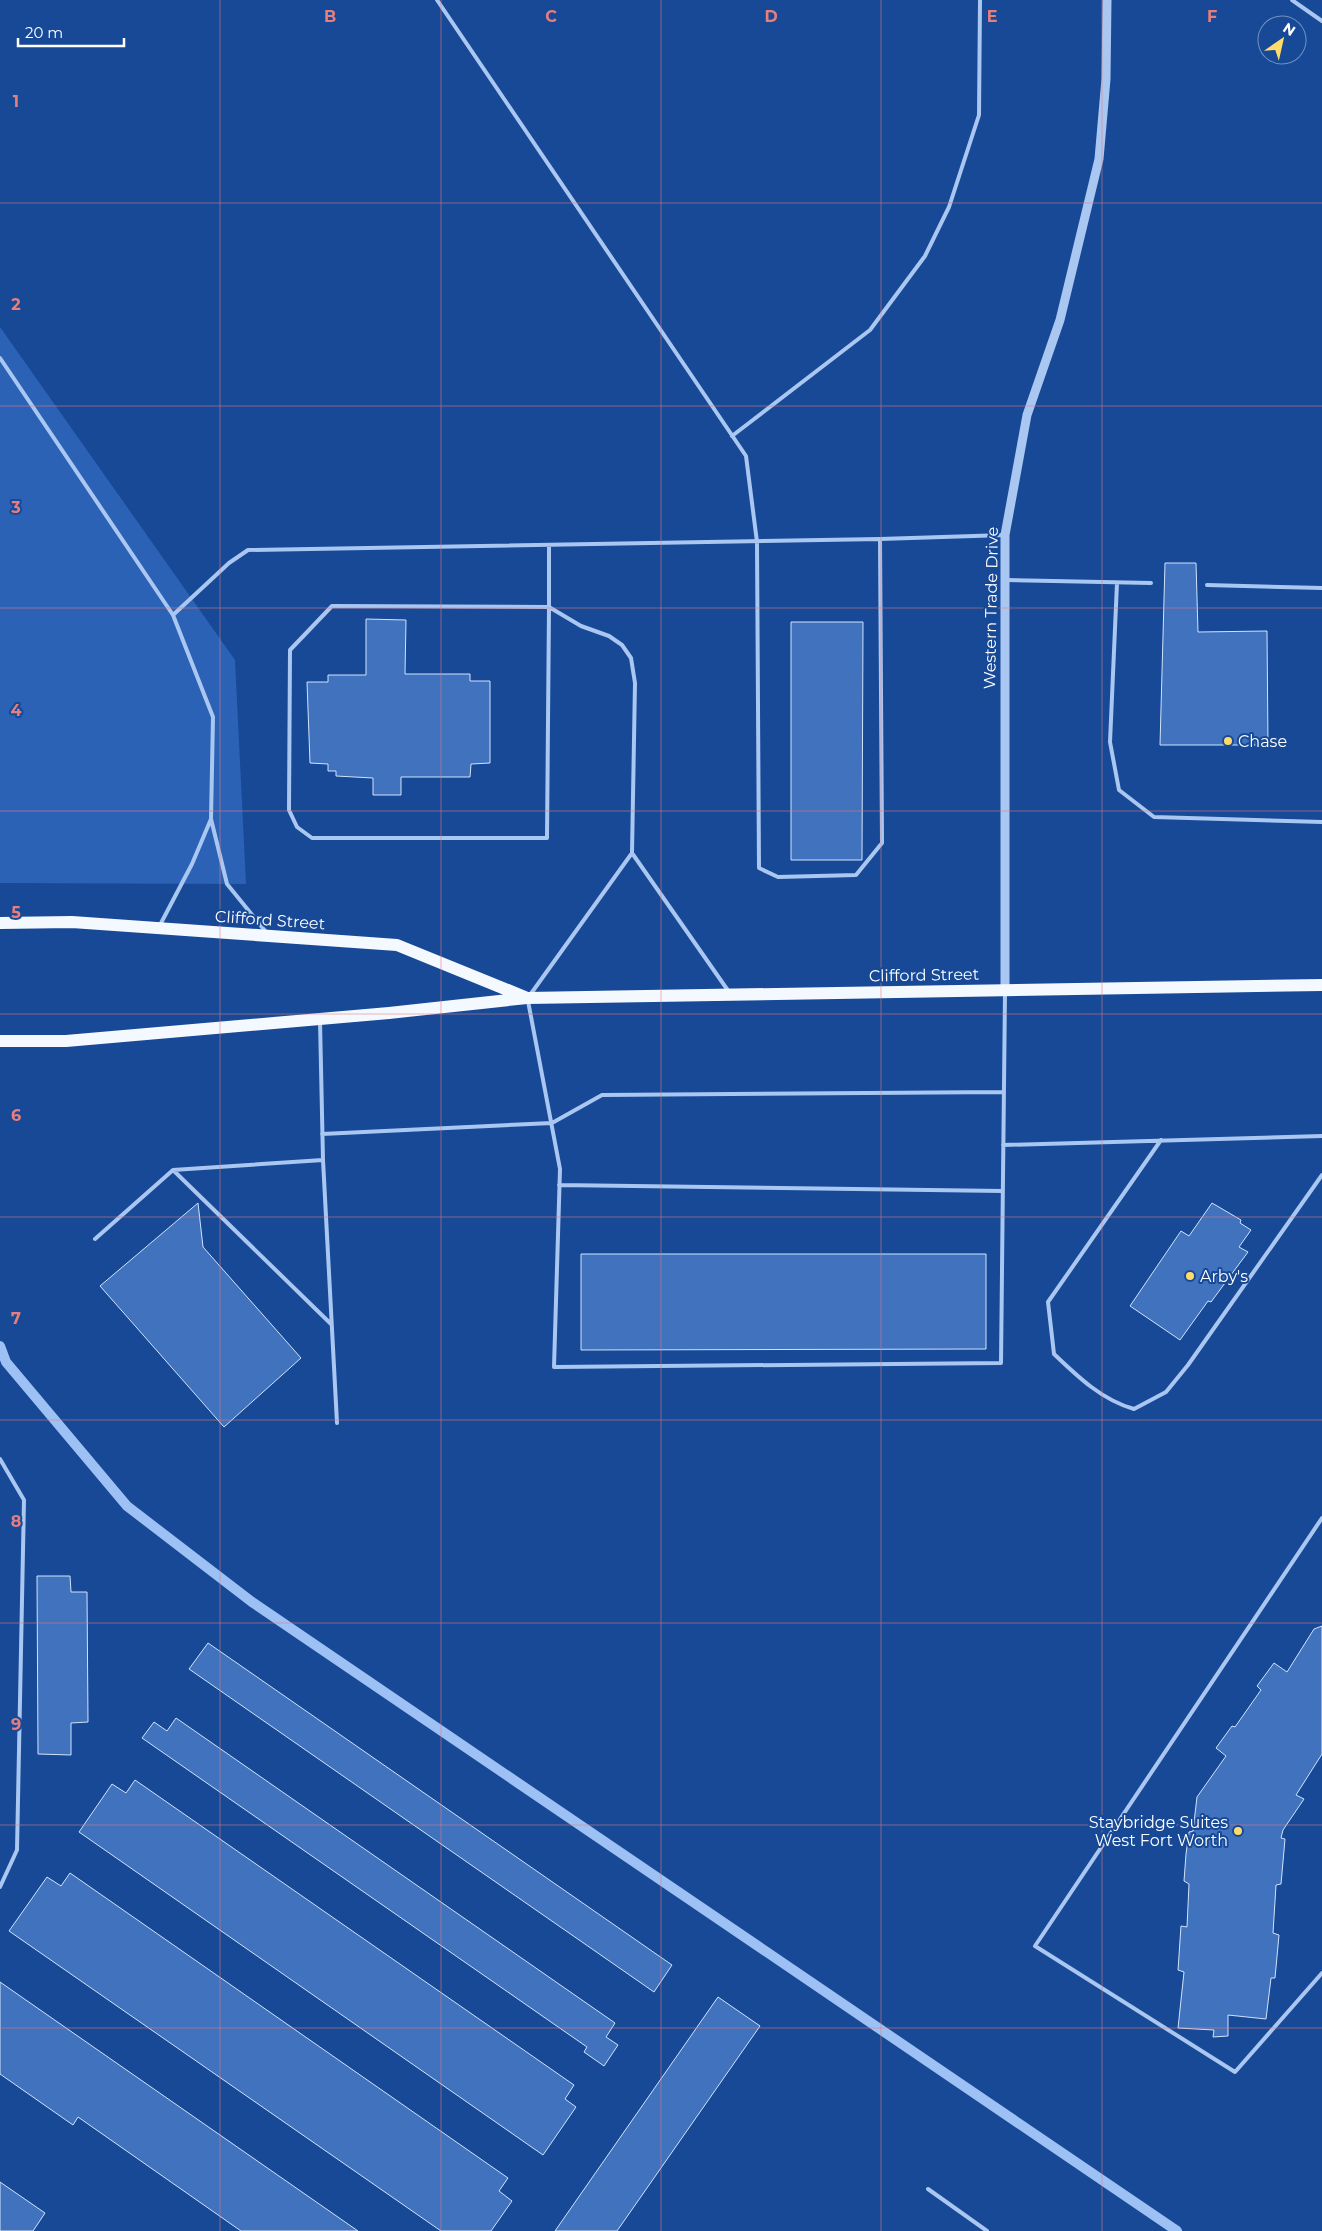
<svg xmlns="http://www.w3.org/2000/svg" width="1322" height="2231" viewBox="0 0 1322 2231" font-family="Montserrat,sans-serif">
<rect width="100%" height="100%" fill="#174997"/>
<path fill="#2b62b5" d="M0,327l235,333 11,224 -246,-1z"/>
<g fill="none" stroke-linecap="round" stroke-linejoin="round">
<path stroke="#9dc1f4" stroke-width="10" d="M0,1346l6,16 121,144 125,96 925,629"/>
</g>
<path fill="#4072be" stroke="#d1e3fc" d="M1165,563h31l2,69 69,-1 1,114h-108z
M366,619l40,1 -1,54h65v7h20v82l-19,1 -1,13h-69v18h-28v-17l-37,-2v-5h-8v-7l-18,-1 -3,-81h21v-7h38z
M791,622h72l-1,238h-71z
M198,1203l5,44 98,111 -77,69 -124,-141z
M1212,1203l29,17 -1,3 11,7 -12,17 9,5 -37,50 -3,-1 -28,39 -50,-34 51,-75 8,5z
M581,1254h405v95l-405,1z
M37,1576h33l1,16h16l1,130 -17,1v32l-33,-1z
M1322,1626v128l-26,41 8,4 -21,31 -2,8 4,1 -4,45 -5,1 -3,48 6,2 -4,43h-4l-5,41 -38,-4v21l-15,1 1,-7 -36,-2 6,-56 -6,-2 3,-44 6,1 2,-43 -5,-3 2,-27 3,-22 4,-1 4,-34 29,-41 -10,-8 16,-22 3,1 26,-37 -4,-4 17,-23 13,9 27,-43z
M208,1643l464,322 -18,27 -465,-323z
M176,1718l439,305 -9,14 12,8 -14,21 -20,-14 3,-5 -445,-309 12,-16 13,9z
M135,1780l439,305 -9,14 11,8 -33,48 -464,-323 33,-48 14,9z
M70,1873l438,305 -9,13 13,10 -21,30h-50l-432,-300 38,-54 14,9z
M0,1982l358,249h-117l-163,-114 -5,8 -73,-51z
M718,1997l42,29 -143,205h-62z
M0,2182l45,31 -12,18h-33z"/>
<g fill="none" stroke-linecap="round" stroke-linejoin="round">
<path stroke="#aac7f1" stroke-width="4" d="M437,0l309,456 11,86 2,326 19,9 78,-2 26,-32 -2,-304
M1292,0l30,21
M0,358l173,257 40,102 -2,102 16,65 39,48
M732,436l138,-106 55,-74 24,-49 30,-92 1,-115
M1006,580l145,3
M1117,583l-7,159 9,48 35,27 168,5
M1207,585l115,3
M173,615l56,-52 19,-13 632,-11 125,-4
M632,853l97,139
M160,925l32,-61 19,-45
M530,995l102,-142 3,-170 -4,-25 -9,-13 -13,-9 -28,-10 -32,-19 -2,231h-235l-15,-11 -8,-17 1,-160 42,-44 217,1v-62
M528,1001l32,168 -6,198 447,-4 4,-370
M320,1021l3,139 14,263
M322,1134l230,-11 50,-28 402,-3
M1161,1140l-113,162 6,52c24,23 48,46 80,55l32,-17 22,-27 134,-190
M1003,1145l319,-9
M173,1170l158,154
M559,1185l444,6
M95,1239l78,-69 150,-10
M0,1459l24,41 -7,350 -17,37
M1322,1518l-287,428 200,126 87,-99
M928,2189l59,42"/>
<path stroke="#aac7f1" stroke-width="9" d="M1005,990v-455l22,-120 33,-95 39,-161 7,-80 1,-79"/>
<path stroke="#f4f8ff" stroke-width="12" d="M0,923l72,-1 325,23 128,52
M0,1041h66l323,-28 138,-15 795,-13"/>
</g>
<path fill="none" stroke="#e67e7e" stroke-width="1" stroke-opacity="0.55" d="M220,0v2231M441,0v2231M661,0v2231M881,0v2231M1102,0v2231M0,203h1322M0,406h1322M0,608h1322M0,811h1322M0,1014h1322M0,1217h1322M0,1420h1322M0,1623h1322M0,1825h1322M0,2028h1322"/>
<g fill="#ffdb6a" stroke="#174997" stroke-width="2">
<circle cx="1228" cy="741" r="5"/>
<circle cx="1190" cy="1276" r="5"/>
<circle cx="1238" cy="1831" r="5"/>
</g>
<g text-anchor="middle" dominant-baseline="central" stroke-width="4" stroke-linejoin="round" paint-order="stroke">
<g font-size="16" fill="#fff" stroke="#174997">
<text transform="translate(991 608) rotate(-89)">Western Trade Drive</text>
<text transform="translate(270 920) rotate(4)">Clifford Street</text>
<text transform="translate(924 975) rotate(-1)">Clifford Street</text>
</g>
<g font-size="16" fill="#fff" stroke="#174997" text-anchor="start">
<text x="1238" y="741">Chase</text>
<text x="1200" y="1276">Arby's</text>
<text x="1228" y="1822" text-anchor="end">Staybridge Suites<tspan x="1228" dy="18">West Fort Worth</tspan></text>
</g>
</g>
<g font-size="16" text-anchor="middle" font-weight="bold" fill="#e67e7e" stroke="#174997" stroke-width="4" stroke-linejoin="round" paint-order="stroke">
<text x="330" y="22">B</text>
<text x="551" y="22">C</text>
<text x="771" y="22">D</text>
<text x="992" y="22">E</text>
<text x="1212" y="22">F</text>
<text x="16" y="107">1</text>
<text x="16" y="310">2</text>
<text x="16" y="513">3</text>
<text x="16" y="716">4</text>
<text x="16" y="918">5</text>
<text x="16" y="1121">6</text>
<text x="16" y="1324">7</text>
<text x="16" y="1527">8</text>
<text x="16" y="1730">9</text>
</g>
<g transform="translate(1282 40) rotate(34)"><circle r="24" fill="#174997" stroke="#7492c1"/>
<path d="M0-4L9 19L0 12L-9 19Z" fill="#ffdb6a"/>
<text y="-8" font-size="14" font-weight="bold" text-anchor="middle" fill="#ffffff">N</text>
</g>
<path d="M18 38v8h106v-8" fill="none" stroke="#ffffff" stroke-width="2.5"/>
<text x="25" y="38" font-size="15" fill="#ffffff" stroke="#174997" stroke-width="4" paint-order="stroke">20 m</text>
</svg>
